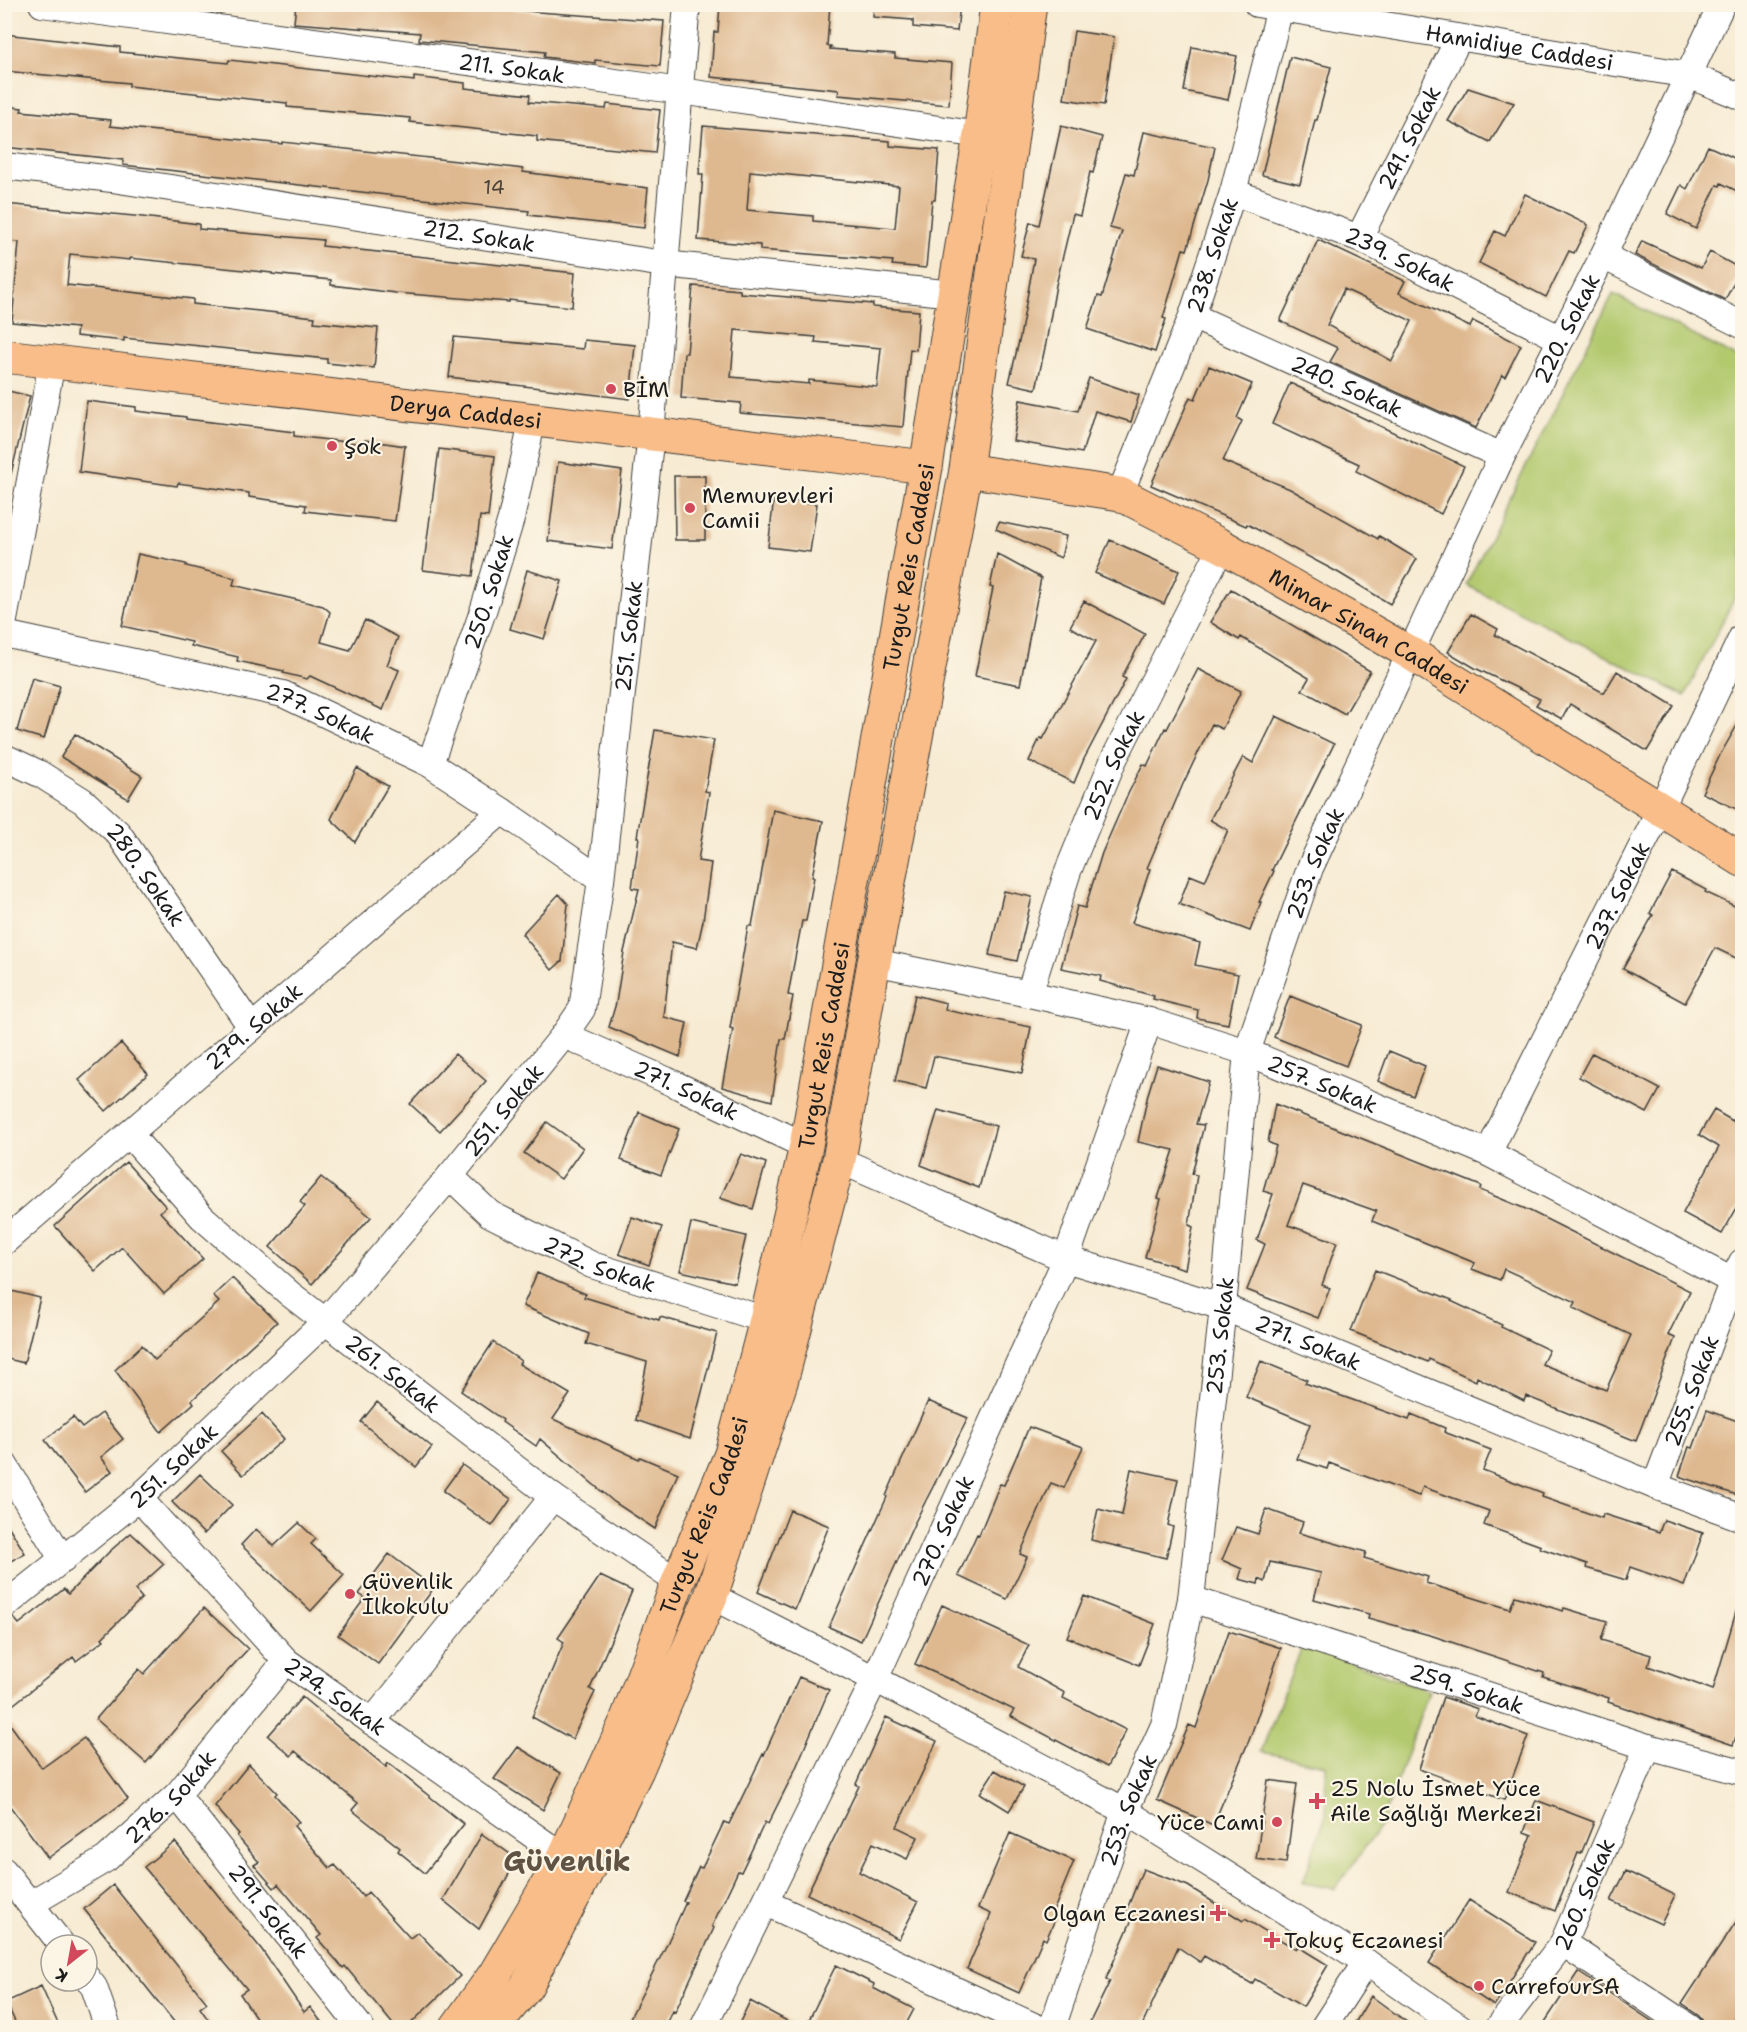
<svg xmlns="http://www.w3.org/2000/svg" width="1747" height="2032" viewBox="0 0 1747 2032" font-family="'Shantell Sans',sans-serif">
<rect width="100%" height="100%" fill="#fcf5e5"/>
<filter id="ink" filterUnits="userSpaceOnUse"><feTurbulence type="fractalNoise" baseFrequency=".0167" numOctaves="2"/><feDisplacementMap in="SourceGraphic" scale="12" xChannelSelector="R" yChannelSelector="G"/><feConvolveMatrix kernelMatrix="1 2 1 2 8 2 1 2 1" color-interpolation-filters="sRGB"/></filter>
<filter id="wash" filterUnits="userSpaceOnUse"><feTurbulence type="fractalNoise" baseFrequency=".008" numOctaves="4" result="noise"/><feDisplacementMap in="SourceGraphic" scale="24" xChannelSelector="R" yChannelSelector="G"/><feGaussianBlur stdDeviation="1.35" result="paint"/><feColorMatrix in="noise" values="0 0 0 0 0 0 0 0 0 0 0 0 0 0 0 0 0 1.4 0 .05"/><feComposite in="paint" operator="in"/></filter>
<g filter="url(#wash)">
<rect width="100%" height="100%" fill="#f7ebd3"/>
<path fill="#b2c96e" stroke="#677245" stroke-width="1.5" d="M1613,294l129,66v223l-57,113 -219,-111z
M1303,1644l126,47 -47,133 -47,65 -32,-6 23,-69 -1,-49 -64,-13z"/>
<g id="blocks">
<path fill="#deb88f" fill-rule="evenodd" d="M296,4h155l33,3v-1l53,6 127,9 -4,45 -65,-6v3l-27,-3 -24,-3 1,-5 -126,-12 1,-7 -126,-10z
M720,4h110l-3,42h4l-1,3 65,5v4l57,5 -3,42 -111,-10 1,-5 -128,-13 3,-45h4z
M874,4h86l-3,27 -44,-4v-7l-40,-3z
M1074,31l40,6 -10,68 -40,-6z
M4,34l116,13v5l108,11 1,-3 185,21v-4l51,6v5l65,7 -1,7 77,7 1,-5 53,6 -5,43 -118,-12v-5l-127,-14v-4l-123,-11v-4l-158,-17v-3l-125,-12z
M1192,47l45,9 -9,44 -44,-9z
M1290,57l41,10 -14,53h-2l-15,64 -38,-9z
M1468,88l46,15 -24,39 -42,-21z
M4,106l18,2 -1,3 90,9 -1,6 172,18v-2l175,19 66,8v3l125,16 -4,40 -116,-13 1,-4 -406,-46v-5l-119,-13z
M703,126l187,15v5l49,4 -4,50h-3l-6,68 -34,-3 1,-4 -133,-11v-5l-62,-5 5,-66h-4zM750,171l149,15 -4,42 -82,-7v-5l-66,-6z
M1061,126l41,11 -9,36 -3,-1 -10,44 -7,-2 -17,71 -10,58 -10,46 -27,-6 11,-46 14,-78 -13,-3 9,-34 9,3z
M1144,132l71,15 -7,33 -21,70 -4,-1 -20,69 3,1 -11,33 -68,-23 11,-33 4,1 20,-66 -12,-3 16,-55 8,2z
M1708,146l35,16v32l-22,-11 -1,3 -3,-1 -21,44 -29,-15 14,-29 6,4z
M1525,194l63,31 -14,28 -5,-2 -23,46 -67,-34 16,-32 10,5z
M4,204l130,12 65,8v5l124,11 -1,6 253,27 -3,34 -63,-7v2l-113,-9 -65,-8v-5l-59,-6v-1l-142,-15v2l-60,-6 -3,31 126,14v5l122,13 -1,5 64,6 -4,40 -47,-5v-4l-203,-21v3l-48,-5 1,-8 -65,-6 7,-80 -15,-1z
M1318,240l87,41 -6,12 71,34 3,-6 48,24 -16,32 -3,-2 -26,53 -146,-66 8,-14 -58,-27zM1344,289l68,32 -20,40 -65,-36z
M1642,241l59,27 9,-16 31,17 -16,31 -90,-45z
M693,286l47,4v3l133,11v3l46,4 -3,39 -6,-1 -7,78 -163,-14 1,-10 -60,-5 3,-45h3zM735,330l81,7 -1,5 66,6 -4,39 -68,-7v4l-78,-7z
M454,337l129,12 1,-9 51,5 -5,54 -181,-22z
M1209,366l43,18 -15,34 5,3 -19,40 67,28 88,50 1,-3 38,23 -27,45 -51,-31 -92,-49 -1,2 -95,-41 39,-88 5,2z
M1089,378l50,17 -8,27 -36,-11 -13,42 -69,-12 7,-41 58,11z
M1290,383l174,83 -23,48 -85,-43 3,-7 -87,-40z
M4,390l26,6 -19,78h-7z
M87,401l49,6v4l50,6v2l108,13v4l70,8 1,-4 40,6 -10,75 -90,-10 1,-6 -57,-8v-4l-71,-10 -1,3 -98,-14z
M439,449l56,7 -7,61 -8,-1 -7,60 -50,-6z
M558,462l64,9 -10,78 -64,-8z
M674,476h31v64h-30z
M774,498l43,6 -7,48 -42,-5z
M999,522l67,14 -5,22 -65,-29z
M1110,540l69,31 -15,33 -69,-31z
M138,554l48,10v2l49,12 -2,7 90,21 7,6 -9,30 29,8 15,-30 33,17 -11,28 12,5 -16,40 -73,-34 -3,3 -24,-6 1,-2 -47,-10 1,-4 -47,-11 1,-4 -70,-16z
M997,554l44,24 -21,107 -45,-9 18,-88 -3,-1z
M527,570l35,11 -18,58 -34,-10z
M1231,589l139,82 -25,43 -43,-24 7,-12 -68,-41 -2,3 -29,-18z
M1084,601l61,33 -23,43 4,2 -42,80 -10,24 -45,-22 11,-23 3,1 53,-98 -26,-14z
M1471,614l27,15 -3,6 109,58 13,-22 57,35 -27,45 -77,-47 -8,15 -26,-14 4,-6 -65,-31 -27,-16z
M1198,669l43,22 -19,38 -10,-5 -29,60 -36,84 3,1 -18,54 68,20 -5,22 43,9 -10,50 -31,-6 1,-8 -45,-11 1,-3 -54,-15 1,-5 -40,-8 16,-62 8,2 17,-55 24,-55 17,-34 4,2 18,-38 2,1z
M32,678l28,8 -16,53 -27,-8z
M1743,715v97l-41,-19 18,-38z
M1276,716l58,28 -62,126 2,1 -15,31h2l-11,29 -71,-27 11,-29 15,6 23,-51 -18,-10 33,-63 10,6z
M655,730l59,10 -9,51 4,1 -11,69 13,2 -8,58 -6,27 -25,-6 -8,75 23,6 -7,34 -71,-30 7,-24 8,-51 15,-63 -7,-1 7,-51h-2z
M75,734l67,42 -14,23 -67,-42z
M357,768l31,18 -33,56 -24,-23z
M773,810l50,11 -11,56h2l-8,44h-4l-14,74 5,1 -8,43h-4l-9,62 -50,-14 11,-58 -3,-1 18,-102h4z
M1672,872l34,18 -1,2 38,18v40l-5,9 -23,-11 -30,55 -62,-34 30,-54 -3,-2z
M1004,891l28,6 -15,64 -28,-6z
M559,894l9,10 -6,57 -10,9 -30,-36z
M915,995l31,8 -1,7 86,17 -9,46 -88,-17 -8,32 -31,-7z
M1290,996l72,29 -16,41 -72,-29z
M121,1043l27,31 -42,37 -27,-31z
M1389,1051l36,15 -12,30 -35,-15z
M1592,1053l68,36 -13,24 -68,-36z
M455,1054l31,27 -46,50 -30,-27z
M1157,1065l52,17 -13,42 8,1 -12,49 5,1 -8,50 4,2 -8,42 -40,-12 16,-58 -3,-1 16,-48 -36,-8 10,-48z
M1275,1104l206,82 -1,4 48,20 162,81 -22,44 7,3 -39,103 -110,-45 -2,5 -47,-24 -1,4 -47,-22 -1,3 -77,-31 24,-61 77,30 -1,1 51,24 -1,2 48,23 -7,14 64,26 25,-55 -58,-27 3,-6 -72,-33 -4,11 -28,-11 3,-6 -103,-42 4,-10 -73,-26 -15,40 49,17 -15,43 8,3 -12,30 -71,-28 18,-46 -8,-4 16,-46 -10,-3 13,-45 -8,-4z
M938,1110l58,16 -17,62 -58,-23z
M1714,1110l29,17v70l-21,37 -39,-21 36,-66 -20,-12z
M639,1112l40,17 -18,46 -40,-15z
M547,1122l36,26 -22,31 -37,-26z
M741,1154l25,9 -13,46 -33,-11z
M126,1162l40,45 -6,5 43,47 -39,35 -42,-47 -27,24 -40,-45z
M321,1177l50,40 -59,67 -42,-37 35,-41 -5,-4z
M632,1217l30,10 -13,38 -30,-11z
M691,1223l55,13 -11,47 -55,-12z
M537,1273l49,21 -2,3 75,23 1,-3 57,16 -27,106 -54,-19 11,-58 -61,-18 3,-10 -66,-28z
M232,1278l45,44 -85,78 2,3 -33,29 -46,-62 27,-25 13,15 64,-58 -6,-6z
M4,1289l36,9 -16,65 -20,-5z
M493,1342l28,19 -2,3 51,30 -17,25 86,40 1,-2 38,16 -23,56 -41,-27 -74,-63 -4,7 -34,-24 1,-2 -42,-29z
M1261,1361l46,19 -2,3 104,37 2,-6 34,14 -1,4 47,18 -8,20 60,23 -1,4 60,21 1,-4 56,18 5,-12 39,13 -19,53 -54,-19 -4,13 -40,-12 1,-4 -47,-16 1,-2 -57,-21 5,-14 -66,-24 -4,9 -90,-33 -2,6 -30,-10 13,-35 -64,-27z
M928,1401l40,17 -54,106 -53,117 -32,-14 58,-130 -1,-1z
M377,1402l55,45 -16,20 -55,-45z
M1707,1410l36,13v74l-64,-21 10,-29 4,1z
M102,1413l21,26 -22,18 11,14 -27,21 -40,-52 28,-23 9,11z
M262,1414l22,25 -41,36 -22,-24z
M1029,1427l54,20 -19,41 -13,-5 -31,71 7,3 -20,42 -49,-23 19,-42 2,1 21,-51 4,1z
M462,1465l49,34 -19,27 -49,-35z
M1131,1469l47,10 -10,46 5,2 -7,31 -75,-18 7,-31 24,6z
M200,1474l32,31 -28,29 -32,-32z
M1266,1509l37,13 -4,11 67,19 -2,6 64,19 -2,6 84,26 5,-13 48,15 1,-3 43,13 -6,19 50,15 -3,11 65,24 25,-85 5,1v111l-10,28 -125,-43 1,-4 -66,-21 1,-4 -111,-37 -65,-18 1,-4 -55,-15 7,-26 -51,-11 -5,20 -6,-3 -1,5 -19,-5 3,-10 -20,-9 14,-33 22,7z
M790,1510l39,16 -34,83 -37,-17z
M4,1519l21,34 -21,12z
M299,1523l17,16 -5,5 33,31 -33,36 -70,-66 15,-16 18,17z
M131,1533l33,31 -29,26 7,8 -40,40 2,2 -28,21 -3,-4 -69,55v-91l10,-3 5,6 45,-35 4,5 42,-43z
M389,1554l45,34 -56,76 -40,-29 27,-37 -6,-4z
M600,1576l32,15 -42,98 5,3 -23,47 -40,-22 32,-75 -6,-4z
M1084,1596l71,28 -16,41 -72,-28z
M942,1605l87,40 -11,22 47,26 -2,5 63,32 -19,37 -97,-51 4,-6 -63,-31v1l-36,-16z
M204,1608l44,41 -59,64 -43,50 -50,-44 43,-50 5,5z
M1229,1631l52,17 -31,90 -37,87 -56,-25 32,-75 7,3z
M799,1677l30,13 -34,80 -27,54 -3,-2 -24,50 -3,-1 -26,55 2,2 -39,84 -2,-1 -8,17h-40l41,-82 20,-44 -3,-1 16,-34 3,1 22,-46 5,2 34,-70 1,1z
M302,1697l84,70 2,-4 76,61 -39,49 -27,-22 2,-3 -48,-38 6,-7 -63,-52 -4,5 -23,-20z
M1443,1697l35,12 -3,7 53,20 -24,64 -85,-31z
M4,1716l38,52 42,-30 44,61 -80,59 -44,-60z
M886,1717l51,24 -40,86 21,10 -11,22 -34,-16 -14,29 59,30 -19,37 -92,-45 52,-108 -3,-2z
M518,1747l43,26 -18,37 -49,-31z
M249,1764l28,29 -2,2 24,27 -5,4 36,42 5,-3 28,32 5,-5 42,46 8,-6 42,44 -54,52h-10l-51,-62 -2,2 -26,-30 4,-3 -43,-51 -4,4 -20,-23 5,-3 -22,-26 2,-2 -24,-28z
M995,1770l29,17 -15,24 -29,-18z
M1268,1780l29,4 -11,79 -30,-4z
M1536,1800l58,22 -13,32 -3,-1 -23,58 -46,-19 23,-57 -8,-3z
M1010,1833l64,28 -21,51 4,3 -11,25 -3,-2 -24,55 -52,-24 24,-55 -13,-6z
M482,1834l35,25 -38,70 -36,-29z
M175,1842l87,108 42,62 6,-5 16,21h-63l-23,-34 7,-5 -103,-122z
M1143,1869l45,17 55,35 2,-2 51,30 1,-3 31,19 -25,42 -48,-28 -3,5 -48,-28 -4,6 -22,-15 -37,81h-54l23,-47 -4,-2 27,-62 -8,-3z
M1626,1871l49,24 -14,29 -50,-23z
M113,1885l94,118 -7,5 14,20h-35l-95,-119z
M1469,1900l66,42 -41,64 -65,-43z
M1743,1911v94l-15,23h-23l-2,-7 -4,-5 -17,-12z
M836,1965l38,19 -1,4 41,21 -10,19h-99z
M1578,1972l84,56h-121z
M41,1986l19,42h-42l-12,-26z
M1371,1996l44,32h-63z
M750,2001l50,27h-63z"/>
</g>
</g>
<g filter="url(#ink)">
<use href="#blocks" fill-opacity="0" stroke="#3d3b37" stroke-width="1.5"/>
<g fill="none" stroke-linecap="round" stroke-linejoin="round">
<g stroke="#3d3b37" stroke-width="28">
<g id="minor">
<path id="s1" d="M42,4l639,87 299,44"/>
<path id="s2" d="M1257,4l432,71 53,22"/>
<path id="s3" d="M4,166l108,13 552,85 290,30"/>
<path id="s4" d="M1233,192l126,46 202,101"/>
<path id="s5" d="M1359,238l100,-200"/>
<path d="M1603,256l139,69"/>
<path id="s6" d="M1192,316l310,140"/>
<path id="s7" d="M1120,494l72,-178 41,-124 47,-184"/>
<path d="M4,620l48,-258"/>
<path id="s8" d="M4,634l279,60 147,70 72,47 99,69"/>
<path id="s9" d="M4,757l36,17 43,27 35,32 133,194"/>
<path id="s10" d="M430,764l54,-156 27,-89 22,-101"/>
<path id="s11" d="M874,962l155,32 120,27 98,31 241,101 254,133"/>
<path id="s12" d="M1029,994l39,-123 45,-110 109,-215"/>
<path id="s13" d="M564,1035l102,45 140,66"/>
<path id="s14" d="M130,1135l72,82 88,77 263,203 125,85"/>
<path id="s15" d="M1488,1153l172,-343 82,-173"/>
<path id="s16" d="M839,1160l227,99 157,48 432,179 87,32"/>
<path id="s17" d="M450,1176l40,38 102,51 174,55"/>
<path id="s18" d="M4,1242l498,-431"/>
<path d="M4,1464l59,96"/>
<path id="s19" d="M1655,1486l78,-206 9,-18"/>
<path id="s20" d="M139,1498l147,163 278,196"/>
<path d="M711,1596l164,83 250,132 241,151 95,66"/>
<path id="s21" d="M1191,1599l457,148 94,25"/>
<path id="s22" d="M4,1606l135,-108 186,-176 125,-146 114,-141 18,-26 19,-129 50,-446 36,-430"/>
<path d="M372,1722l181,-225"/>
<path id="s23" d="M177,1795l184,233"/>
<path d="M4,1871l58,74"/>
<path d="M766,1903l272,125"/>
<path id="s24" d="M30,1904l76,-45 71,-64 109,-134"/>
<path d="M1563,1943l127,85"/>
<path d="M87,1978l7,9 14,41"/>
<path id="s25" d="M703,2028l172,-349 191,-420 83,-238"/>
<path id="s26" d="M1052,2028l73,-217 39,-86 27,-126 32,-292 24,-255 63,-184 192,-412 101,-200 119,-252"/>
<path d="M1323,2028l43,-66"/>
<path id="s27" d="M1498,2028l65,-85 85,-196"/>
</g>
</g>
<g stroke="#3d3b37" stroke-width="35">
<g id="major">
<path id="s28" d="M4,356l922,111"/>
<path id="s29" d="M966,470l154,24 102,52 188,107 332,207"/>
<path id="s30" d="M456,2028l39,-54 69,-117 61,-133 53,-142 53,-128 35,-134 40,-174 120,-679 54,-332 17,-131"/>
<path d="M492,2028l34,-41 60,-114 51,-103 74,-174 70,-214 58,-222 35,-198 92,-492 64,-466"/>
</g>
</g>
<use href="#minor" stroke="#fff" stroke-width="26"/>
<use href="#major" stroke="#f8bd89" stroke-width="33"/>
</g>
</g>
<g fill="#d1495b" stroke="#fcf5e5" stroke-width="2">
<circle cx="611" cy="389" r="6"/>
<circle cx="332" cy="446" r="6"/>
<circle cx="690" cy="508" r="6"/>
<circle cx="350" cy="1594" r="6"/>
<path d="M1314 1792h6v6h6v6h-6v6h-6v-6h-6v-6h6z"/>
<circle cx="1277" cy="1822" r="6"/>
<path d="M1215 1904h6v6h6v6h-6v6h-6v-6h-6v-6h6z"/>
<path d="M1269 1931h6v6h6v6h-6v6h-6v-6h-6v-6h6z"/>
<circle cx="1479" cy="1986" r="6"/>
</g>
<g text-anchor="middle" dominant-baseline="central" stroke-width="4.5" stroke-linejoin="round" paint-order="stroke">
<g font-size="20" fill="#4c4339">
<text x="494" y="187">14</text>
</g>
<g font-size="22" fill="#1c1c1c" stroke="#fcf5e5">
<text stroke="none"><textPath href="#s2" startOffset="266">Hamidiye Caddesi</textPath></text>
<text stroke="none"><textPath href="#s1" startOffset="474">211. Sokak</textPath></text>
<text stroke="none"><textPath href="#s5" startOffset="112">241. Sokak</textPath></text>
<text stroke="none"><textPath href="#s3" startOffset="480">212. Sokak</textPath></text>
<text stroke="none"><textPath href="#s7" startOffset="256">238. Sokak</textPath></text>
<text stroke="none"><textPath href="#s4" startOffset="180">239. Sokak</textPath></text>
<text stroke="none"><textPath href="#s26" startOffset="1794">220. Sokak</textPath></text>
<text stroke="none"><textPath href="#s6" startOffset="170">240. Sokak</textPath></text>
<text stroke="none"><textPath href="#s28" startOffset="465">Derya Caddesi</textPath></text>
<text stroke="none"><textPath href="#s30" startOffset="1544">Turgut Reis Caddesi</textPath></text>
<text stroke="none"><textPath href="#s10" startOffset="182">250. Sokak</textPath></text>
<text stroke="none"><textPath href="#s29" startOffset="440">Mimar Sinan Caddesi</textPath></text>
<text stroke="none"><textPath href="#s22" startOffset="1210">251. Sokak</textPath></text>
<text stroke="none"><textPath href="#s8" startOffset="327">277. Sokak</textPath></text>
<text stroke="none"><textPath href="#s12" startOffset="244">252. Sokak</textPath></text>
<text stroke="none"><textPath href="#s26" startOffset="1203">253. Sokak</textPath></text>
<text stroke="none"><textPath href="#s9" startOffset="188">280. Sokak</textPath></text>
<text stroke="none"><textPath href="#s15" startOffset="288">237. Sokak</textPath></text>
<text stroke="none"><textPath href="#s18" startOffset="330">279. Sokak</textPath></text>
<text stroke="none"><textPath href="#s30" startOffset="1058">Turgut Reis Caddesi</textPath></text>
<text stroke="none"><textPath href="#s11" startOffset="466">257. Sokak</textPath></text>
<text stroke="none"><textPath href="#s13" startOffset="134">271. Sokak</textPath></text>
<text stroke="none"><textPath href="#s22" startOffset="706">251. Sokak</textPath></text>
<text stroke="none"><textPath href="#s17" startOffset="176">272. Sokak</textPath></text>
<text stroke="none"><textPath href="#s26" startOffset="717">253. Sokak</textPath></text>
<text stroke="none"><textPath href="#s16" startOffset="504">271. Sokak</textPath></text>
<text stroke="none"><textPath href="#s14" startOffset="356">261. Sokak</textPath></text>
<text stroke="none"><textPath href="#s19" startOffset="102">255. Sokak</textPath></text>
<text stroke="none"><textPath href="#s22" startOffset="220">251. Sokak</textPath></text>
<text stroke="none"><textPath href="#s30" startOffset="572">Turgut Reis Caddesi</textPath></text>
<text stroke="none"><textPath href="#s25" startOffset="552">270. Sokak</textPath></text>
<text stroke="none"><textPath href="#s21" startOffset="290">259. Sokak</textPath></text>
<text stroke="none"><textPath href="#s20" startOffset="280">274. Sokak</textPath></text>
<text stroke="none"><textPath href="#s24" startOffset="178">276. Sokak</textPath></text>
<text stroke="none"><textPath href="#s26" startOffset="231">253. Sokak</textPath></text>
<text stroke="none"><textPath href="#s27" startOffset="160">260. Sokak</textPath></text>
<text stroke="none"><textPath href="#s23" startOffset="148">291. Sokak</textPath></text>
</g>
<g font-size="22" fill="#1c1c1c" stroke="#fcf5e5" text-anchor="start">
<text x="623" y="389">BİM</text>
<text x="344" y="446">Şok</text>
<text x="702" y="495">Memurevleri<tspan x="702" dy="25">Camii</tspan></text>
<text x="362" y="1581">Güvenlik<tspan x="362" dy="25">İlkokulu</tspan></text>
<text x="1330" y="1788">25 Nolu İsmet Yüce<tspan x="1330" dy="25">Aile Sağlığı Merkezi</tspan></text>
<text x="1265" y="1822" text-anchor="end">Yüce Cami</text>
<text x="1206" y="1913" text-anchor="end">Olgan Eczanesi</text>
<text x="1284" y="1940">Tokuç Eczanesi</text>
<text x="1491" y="1986">CarrefourSA</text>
</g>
<g font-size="28" font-weight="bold" fill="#605344" stroke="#fcf5e5">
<text x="567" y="1861">Güvenlik</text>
</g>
</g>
<rect width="1747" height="2032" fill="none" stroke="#fcf5e5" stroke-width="24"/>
<g transform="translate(69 1963) rotate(211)"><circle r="28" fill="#fcf5e5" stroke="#a29e95" stroke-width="1.5"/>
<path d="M0-4.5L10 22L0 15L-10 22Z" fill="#d1495b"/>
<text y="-9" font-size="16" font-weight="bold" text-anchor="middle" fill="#1c1c1c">K</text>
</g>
</svg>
